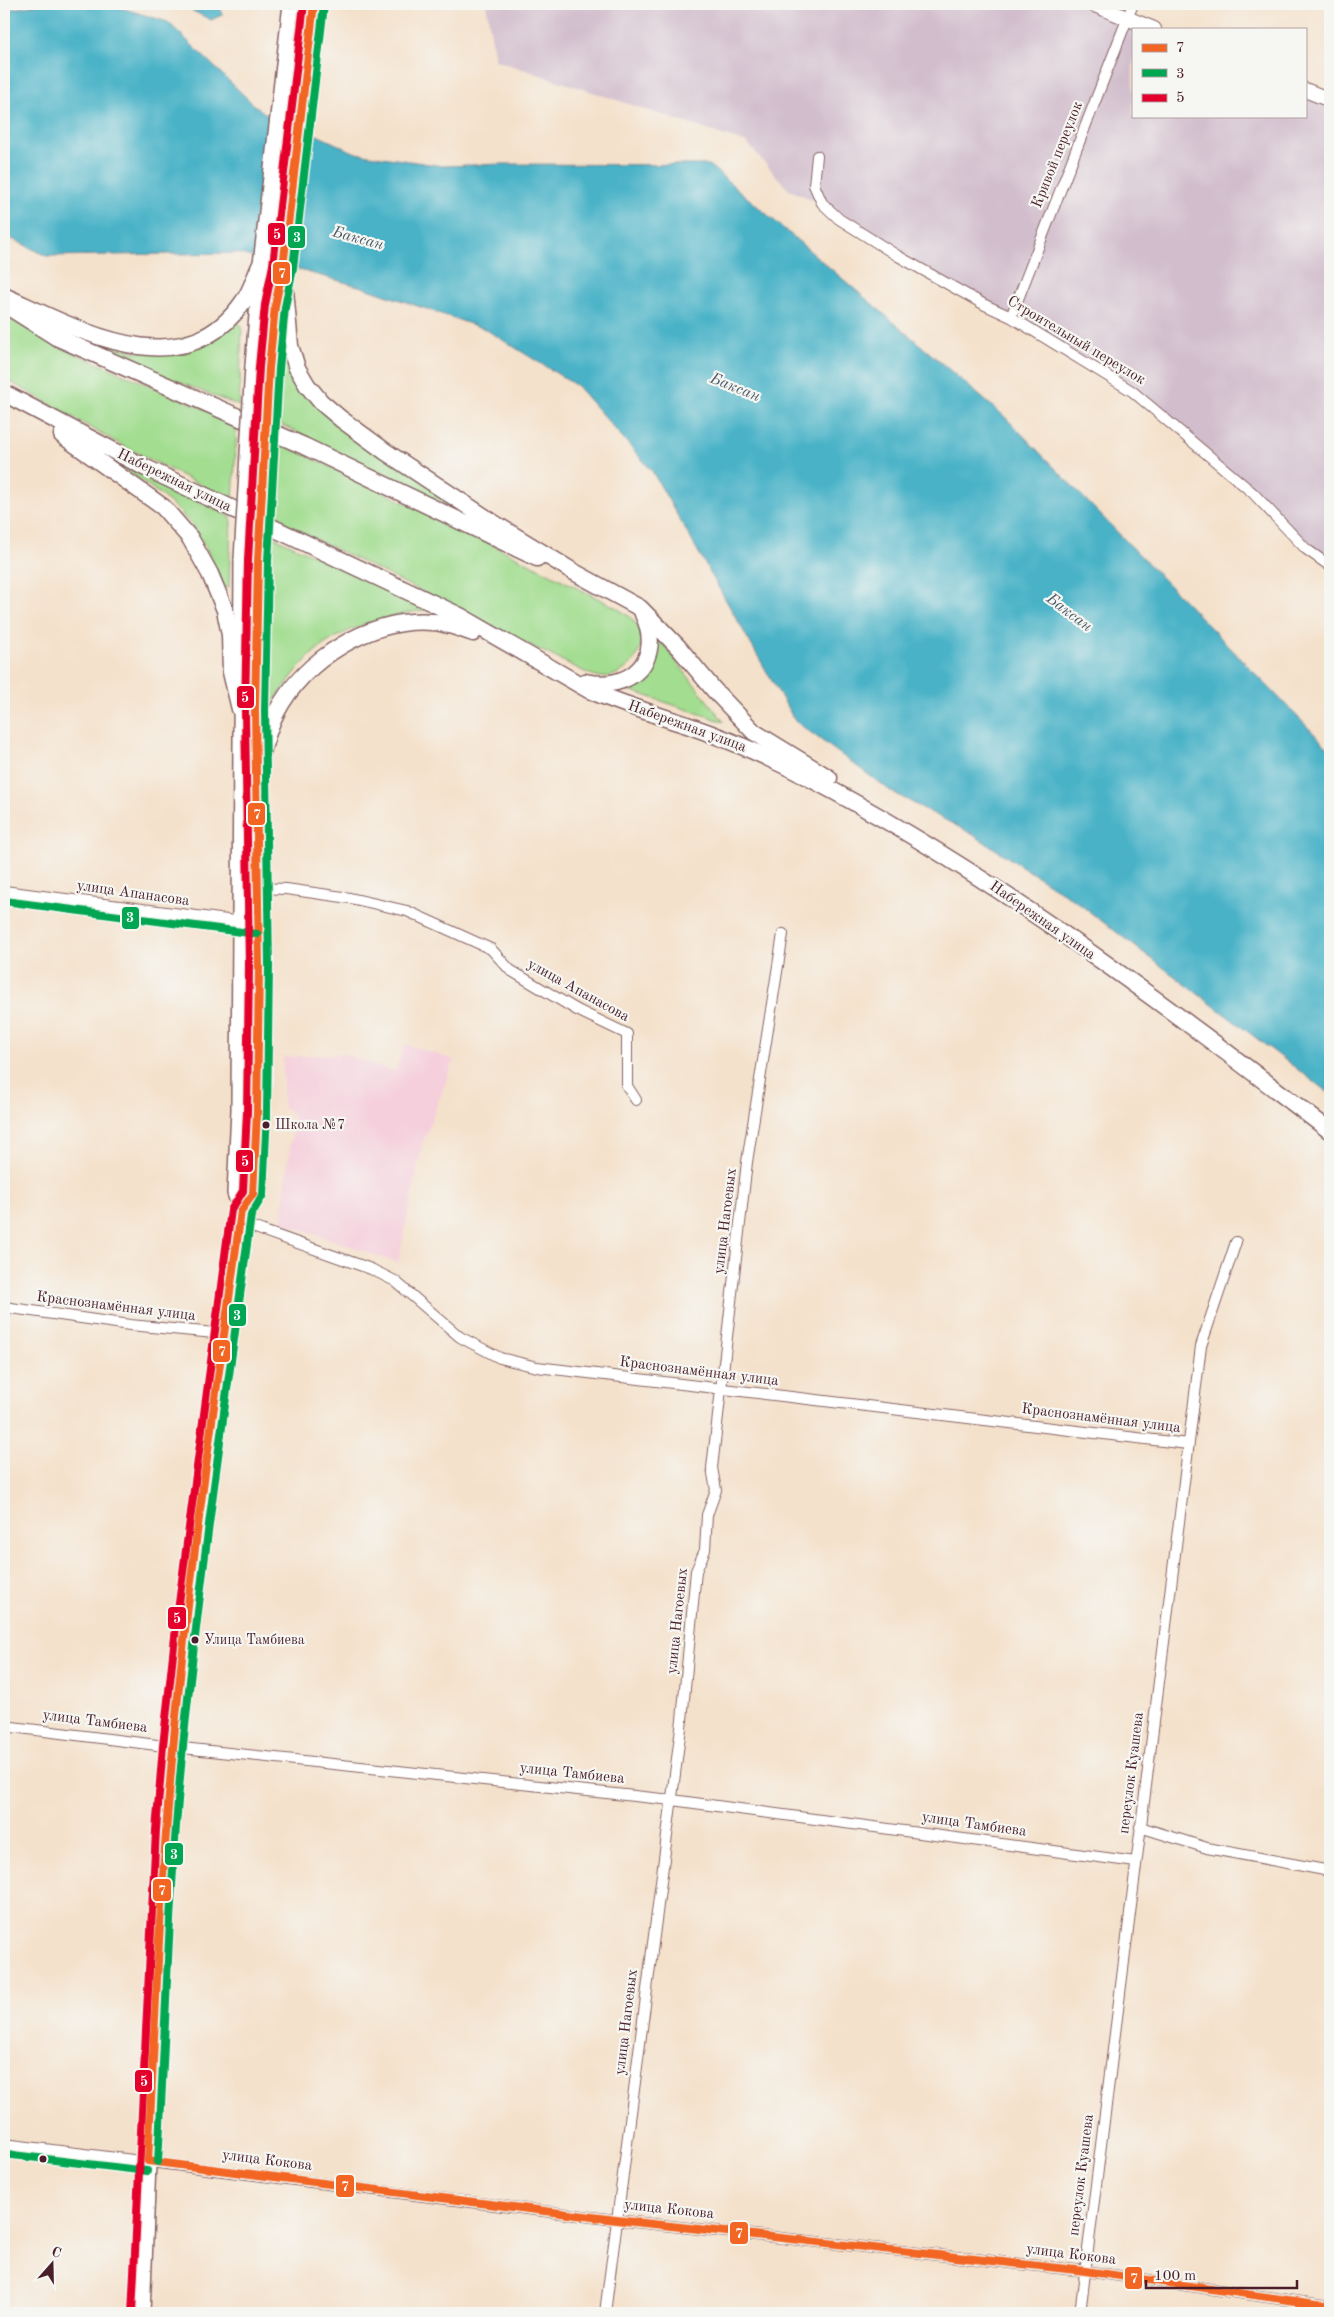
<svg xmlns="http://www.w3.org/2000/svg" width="1334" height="2317" viewBox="0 0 1334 2317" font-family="'Old Standard TT',serif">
<rect width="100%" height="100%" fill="#f6f6f2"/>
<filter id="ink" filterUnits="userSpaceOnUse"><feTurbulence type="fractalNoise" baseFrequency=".02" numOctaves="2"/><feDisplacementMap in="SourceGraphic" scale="10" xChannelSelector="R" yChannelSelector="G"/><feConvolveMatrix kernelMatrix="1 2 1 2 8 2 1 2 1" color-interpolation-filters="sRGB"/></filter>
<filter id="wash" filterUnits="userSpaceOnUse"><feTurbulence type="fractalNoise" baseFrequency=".0096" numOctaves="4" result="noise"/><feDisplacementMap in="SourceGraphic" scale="20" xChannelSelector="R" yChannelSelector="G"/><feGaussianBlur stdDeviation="1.12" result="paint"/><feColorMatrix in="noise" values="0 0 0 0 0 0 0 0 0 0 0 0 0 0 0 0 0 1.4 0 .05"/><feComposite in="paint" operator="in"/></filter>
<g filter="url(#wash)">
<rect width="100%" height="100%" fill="#f4e1cb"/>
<path fill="#f5cfdc" d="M405,1044l49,16 -32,85 -24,118 -117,-41 13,-107 -11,-8v-50l60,-3 52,18z"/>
<path fill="#d1bdcc" d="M486,4h606l62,25h-21v87h172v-26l25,10v466l-77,-73 -121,-102 -147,-86 -163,-102 -33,-13 -42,-47 -252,-83z"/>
<path fill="#a2dd90" stroke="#767e5e" d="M4,316l63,34 170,73 -4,78 -110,-55 -119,-68z
M235,321l7,5 -3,80 -110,-44 -76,-35 86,26z
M286,349l16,40 188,138 -212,-104 4,-73z
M276,441l205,98 136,69c5,4 12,7 16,12 22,23 -4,58 -32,57 -5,0 -13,-4 -18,-6l-310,-153z
M98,452l133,65 -2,70h-6c-9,-22 -18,-46 -34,-65 -24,-29 -60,-49 -91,-70z
M271,536l160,73c-41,6 -86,17 -118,44 -15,14 -27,32 -39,48l-8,-3z
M657,640l4,2 63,80 -98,-33 10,-8z"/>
<path fill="#48b2c7" stroke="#496879" d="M42,4h66l60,18 87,84 18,13 46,17 37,17 86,13 62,-2 205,1 297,253 324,332v344l-256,-194 -102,-66 -80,-42 -97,-71 -143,-250 -75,-85 -92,-57 -123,-42 -125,-34 -190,3 -43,-21v-225z
M179,4h41l2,11 -11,5z"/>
</g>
<g filter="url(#ink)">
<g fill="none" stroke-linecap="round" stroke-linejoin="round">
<g stroke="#866363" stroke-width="12">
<path id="minor" d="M817,156l-3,29 8,18 17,16 59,37 87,49 26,12 121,74 121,102 53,56 24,17
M1011,317l122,-313
M258,888l28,1 64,9 57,13 84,38 19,21 67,40 50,24v52l9,14
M4,891l254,33
M241,1223l130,46 24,12 65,56 40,21 37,9 651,77
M4,1307l126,18 95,9
M4,1726l169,21 499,53 464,62
M1140,1827l67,21 123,23
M4,2144l612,76 469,51 245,35
M605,2313l77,-593 14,-149 9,-21 2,-35 9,-25 -4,-22 35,-306 36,-228
M1080,2313l121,-967 35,-104"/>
</g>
<g stroke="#866363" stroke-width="16">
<path id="tertiary" d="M1092,4l62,25
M1305,90l25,10"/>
</g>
<g stroke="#866363" stroke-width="18">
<path id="secondary" d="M253,366l8,-102 30,-260
M269,368l6,-62 8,-39 31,-263
M241,1211l12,-17 4,-82 2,-146 -4,-256 3,-149
M142,2313c8,-188 13,-378 31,-566 17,-175 43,-350 68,-524v-12l-6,-18 4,-83 3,-551"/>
</g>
<g stroke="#866363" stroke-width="19">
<path id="primary" d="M283,267l7,79 7,22 10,17 14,17 20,17 45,33 106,70 82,50 66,36 39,40 35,42 40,42 75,46
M4,296c74,33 178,94 239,6 8,-10 12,-26 18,-38
M4,304l52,33 248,109 233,112
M4,393l142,75 314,148 129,74c32,14 65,24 98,35 43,15 85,33 124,54 185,97 354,226 519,352
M62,435l101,72 27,31 20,36 15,36 5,25 1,37 9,37
M585,682c45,10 80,-22 58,-68
M256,775c6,-21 10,-43 20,-62 28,-54 95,-96 157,-91 14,1 27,6 40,11"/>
</g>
<use href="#minor" stroke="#fff" stroke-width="10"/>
<use href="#tertiary" stroke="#fff" stroke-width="14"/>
<use href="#secondary" stroke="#fff" stroke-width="15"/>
<use href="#primary" stroke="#fff" stroke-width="16"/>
<g stroke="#866363" stroke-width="18" stroke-linecap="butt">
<path id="secondary-bridge" d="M242,559l11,-193
M258,561l11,-193"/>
</g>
<use href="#secondary-bridge" stroke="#fff" stroke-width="15"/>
<g stroke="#f6f6f2" stroke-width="11">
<path id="bus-1" d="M148,2161c7,-137 12,-275 25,-412 16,-180 44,-359 68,-538l12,-17 4,-82 2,-146 -4,-256 3,-149 11,-193 6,-62 8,-39 31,-263
M148,2161l468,59 469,51 245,35"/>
</g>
<g stroke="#f6f6f2" stroke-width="11">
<path id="bus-2" d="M4,901l253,33
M4,2154l143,17
M158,2162c8,-139 11,-278 25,-416 18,-177 44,-354 68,-531l12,-20 4,-83 2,-146 -4,-256 3,-149 11,-192 6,-62 8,-39 31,-263"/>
</g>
<g stroke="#f6f6f2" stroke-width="11">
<path id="bus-3" d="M132,2313l24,-483 7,-84 14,-128 54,-408 12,-19 4,-79 2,-146 -4,-256 3,-150 11,-193 6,-62 8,-40 31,-261"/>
</g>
<use href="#bus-1" stroke="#f26522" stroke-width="8"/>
<use href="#bus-2" stroke="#00a651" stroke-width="8"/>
<use href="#bus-3" stroke="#e4002b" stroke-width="8"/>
</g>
</g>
<g fill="#4a1f2b" stroke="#f6f6f2" stroke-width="2">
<circle cx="266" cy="1125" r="4.5"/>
<circle cx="195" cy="1640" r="4.5"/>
<circle cx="43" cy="2159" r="4.5"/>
</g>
<g text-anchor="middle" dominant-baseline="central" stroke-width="4.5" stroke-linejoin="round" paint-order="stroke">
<g font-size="14" fill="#4a1f2b" stroke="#f6f6f2" text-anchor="start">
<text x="275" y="1125">Школа №7</text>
<text x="204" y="1640">Улица Тамбиева</text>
</g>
<g font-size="15" fill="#4a1f2b" stroke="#f6f6f2">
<text transform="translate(1058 155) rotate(-68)">Кривой переулок</text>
<text transform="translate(1076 341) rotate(31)">Строительный переулок</text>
<text transform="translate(174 481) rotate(26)">Набережная улица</text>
<text transform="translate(687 727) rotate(20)">Набережная улица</text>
<text transform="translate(133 894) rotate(8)">улица Апанасова</text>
<text transform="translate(1042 921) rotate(35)">Набережная улица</text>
<text transform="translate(578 991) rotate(29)">улица Апанасова</text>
<text transform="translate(726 1221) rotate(-83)">улица Нагоевых</text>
<text transform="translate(116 1307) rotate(7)">Краснознамённая улица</text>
<text transform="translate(699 1372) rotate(7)">Краснознамённая улица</text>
<text transform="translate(1101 1419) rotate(7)">Краснознамённая улица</text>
<text transform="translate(678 1621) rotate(-84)">улица Нагоевых</text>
<text transform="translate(95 1722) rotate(7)">улица Тамбиева</text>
<text transform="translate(1132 1773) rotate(-83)">переулок Куашева</text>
<text transform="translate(572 1774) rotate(6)">улица Тамбиева</text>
<text transform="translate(974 1825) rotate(8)">улица Тамбиева</text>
<text transform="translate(627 2022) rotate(-83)">улица Нагоевых</text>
<text transform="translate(267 2161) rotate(7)">улица Кокова</text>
<text transform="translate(1082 2175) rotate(-83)">переулок Куашева</text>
<text transform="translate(669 2210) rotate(6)">улица Кокова</text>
<text transform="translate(1071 2255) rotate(7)">улица Кокова</text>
</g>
<g font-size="16" font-style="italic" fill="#495a69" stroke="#f6f6f2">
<text transform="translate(358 239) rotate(15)">Баксан</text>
<text transform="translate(735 388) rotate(22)">Баксан</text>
<text transform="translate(1069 613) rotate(37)">Баксан</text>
</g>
</g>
<g stroke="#f6f6f2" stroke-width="2">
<rect x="267" y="222" width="19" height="24" rx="5" fill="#e4002b"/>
<rect x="287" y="225" width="19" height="24" rx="5" fill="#00a651"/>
<rect x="272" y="261" width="19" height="24" rx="5" fill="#f26522"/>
<rect x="236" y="685" width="19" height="24" rx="5" fill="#e4002b"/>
<rect x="247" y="802" width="19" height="24" rx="5" fill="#f26522"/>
<rect x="121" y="906" width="19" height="24" rx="5" fill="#00a651"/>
<rect x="235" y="1149" width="19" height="24" rx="5" fill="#e4002b"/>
<rect x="228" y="1303" width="19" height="24" rx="5" fill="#00a651"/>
<rect x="212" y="1339" width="19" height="24" rx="5" fill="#f26522"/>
<rect x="167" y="1606" width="20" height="24" rx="5" fill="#e4002b"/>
<rect x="164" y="1842" width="20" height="24" rx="5" fill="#00a651"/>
<rect x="152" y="1878" width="20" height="24" rx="5" fill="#f26522"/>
<rect x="134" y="2069" width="19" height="24" rx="5" fill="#e4002b"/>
<rect x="335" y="2174" width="20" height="24" rx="5" fill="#f26522"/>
<rect x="729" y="2221" width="20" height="24" rx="5" fill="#f26522"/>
<rect x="1124" y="2266" width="19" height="24" rx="5" fill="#f26522"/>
</g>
<g font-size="14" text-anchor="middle" font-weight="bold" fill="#fff">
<text x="277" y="239">5</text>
<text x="297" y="242">3</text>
<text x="282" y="278">7</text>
<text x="245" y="702">5</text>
<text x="257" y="819">7</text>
<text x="130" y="922">3</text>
<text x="245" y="1166">5</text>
<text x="237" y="1320">3</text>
<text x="222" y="1356">7</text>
<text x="177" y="1623">5</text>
<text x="174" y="1859">3</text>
<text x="162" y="1895">7</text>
<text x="144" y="2086">5</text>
<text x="345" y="2191">7</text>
<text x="739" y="2238">7</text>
<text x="1134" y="2283">7</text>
</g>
<rect width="1334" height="2317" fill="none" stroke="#f6f6f2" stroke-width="20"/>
<rect x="1132" y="28" width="175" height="90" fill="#f6f6f2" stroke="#b1a0a2"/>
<rect x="1142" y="44" width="25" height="8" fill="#f26522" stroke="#b1a0a2"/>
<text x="1176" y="52" font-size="15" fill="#4a1f2b">7</text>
<rect x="1142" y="69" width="25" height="8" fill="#00a651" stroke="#b1a0a2"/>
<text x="1176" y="78" font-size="15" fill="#4a1f2b">3</text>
<rect x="1142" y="94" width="25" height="8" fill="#e4002b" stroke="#b1a0a2"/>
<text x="1176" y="102" font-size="15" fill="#4a1f2b">5</text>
<g transform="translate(52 2264) rotate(20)" stroke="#f6f6f2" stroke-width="4" paint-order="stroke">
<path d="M0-4L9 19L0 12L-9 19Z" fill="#4a1f2b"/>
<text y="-8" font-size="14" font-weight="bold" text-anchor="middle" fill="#4a1f2b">С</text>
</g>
<path d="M1146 2280v8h151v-8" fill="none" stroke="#4a1f2b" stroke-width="2.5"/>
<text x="1154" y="2280" font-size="15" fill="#4a1f2b" stroke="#f6f6f2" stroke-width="4" paint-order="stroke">100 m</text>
</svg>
